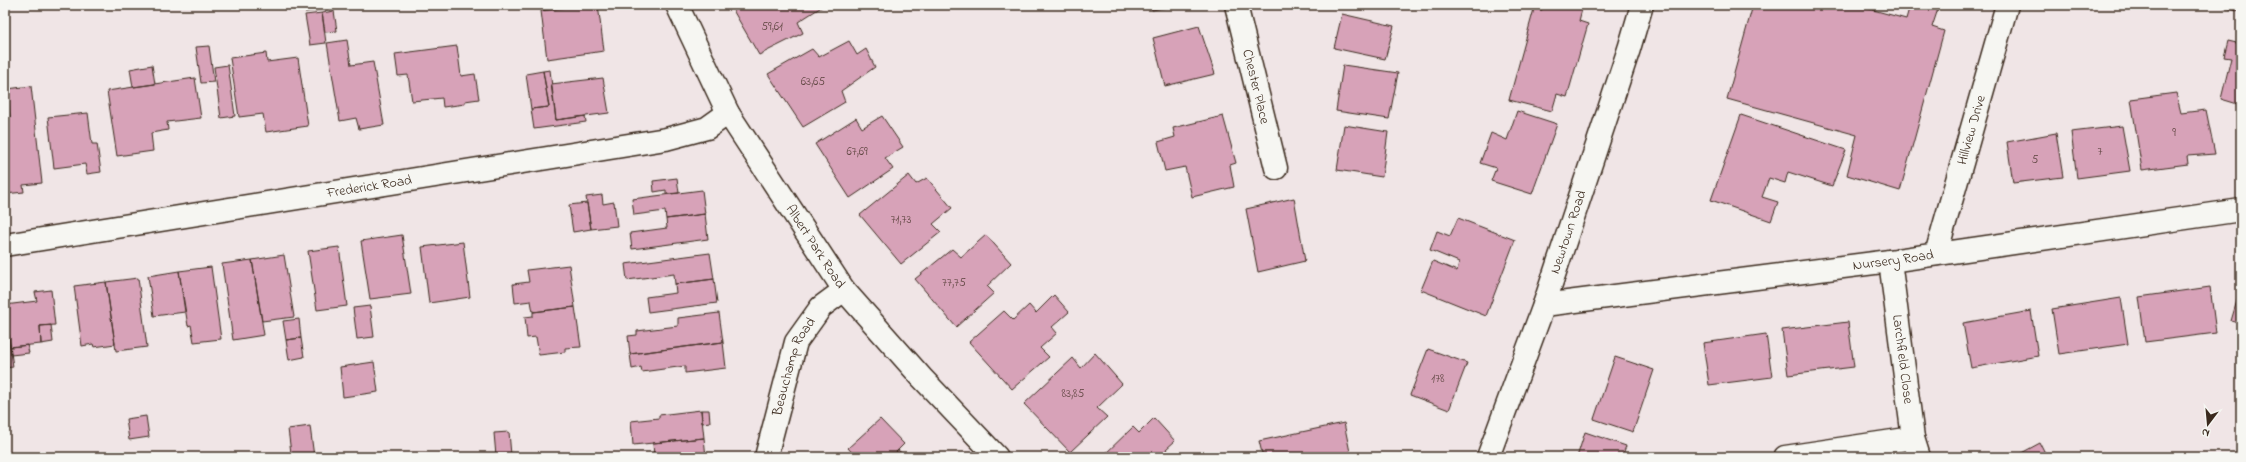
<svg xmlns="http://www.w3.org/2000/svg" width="2246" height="462" viewBox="0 0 2246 462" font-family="'Indie Flower',sans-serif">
<rect width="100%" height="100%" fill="#f0e5e6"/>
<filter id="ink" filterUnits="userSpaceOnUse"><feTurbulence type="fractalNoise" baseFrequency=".025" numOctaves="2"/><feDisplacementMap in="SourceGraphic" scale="8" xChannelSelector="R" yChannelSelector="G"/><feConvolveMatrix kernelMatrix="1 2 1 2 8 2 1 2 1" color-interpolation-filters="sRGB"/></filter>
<g filter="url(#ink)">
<path fill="#d7a2b8" stroke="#3b2a1e" d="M304,5h22l1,4 -22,3z
M582,5h16l6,46 -57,8 -6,-48z
M730,5h93v1l-25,16 5,11 -44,22z
M1151,5h29l-28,5z
M1543,5h40l-4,16 9,3 -21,73 -10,-3 -5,17 -43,-11 25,-91 8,1z
M1753,5h102l51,14 4,-14h13l15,4 -6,18 12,4 -44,160 -53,-16 10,-40 -130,-36z
M2223,5h18v7l-18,-5z
M334,11l3,20 -12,1 -3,-19z
M322,13l4,30 -16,2 -5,-30z
M1342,14l52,12 -9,33 -51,-11z
M1199,26l16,48 -50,12 -12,-48z
M347,40l4,25 22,-3 11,63 -25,4 -3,-11 -16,3 -13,-78z
M849,41l8,14 9,-6 9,18 -34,24 4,11 -42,25 -35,-53 44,-25 7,8z
M2228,41l13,3v61l-20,-6 10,-41 -7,-1z
M209,46l5,36 -13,1 -5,-36z
M457,46l4,30 14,-2 4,25 -14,2v3l-22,3 -1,-9 -30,3 -4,-26 -10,1 -3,-22z
M266,53l1,9 31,-4 10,68 -42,6 -3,-18 -24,3 -9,-59z
M152,65l3,19 -22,3 -3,-18z
M228,65l7,51 -14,2 -7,-51z
M1343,65l55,8 -9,46 -53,-8z
M550,70l6,50 29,-4 1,6 -52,7 -3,-20 18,-2 -6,-36z
M543,71l6,36 -18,2 -5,-35z
M195,78l6,40 -34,4 1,8 -17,3 2,18 -36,5 -10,-65z
M603,78l6,35 -53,7 -5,-36z
M31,86l11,97 -19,2 1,7 -19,2v-76l5,-1 -3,-28z
M2176,93l5,20 25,-3 9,44 -28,2 1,8 -46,6 -11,-71z
M1517,111l40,13 -25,70 -41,-13 5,-13 -16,-5 11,-30 16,7z
M88,113l4,31h5l4,28 -14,2 -2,-10 -31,4 -6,-51z
M1741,115l105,35 -14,36 -44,-14 -3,11 -16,-5 -7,19 16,5 -7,19 -60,-21z
M882,116l21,31 -18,11 8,11 -43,29 -35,-54 41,-26 6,10z
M1223,116l13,47 -6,2 4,22 -42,10 -7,-30 -20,4 -7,-29 17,-5 -2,-9z
M1344,125l44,7 -6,45 -45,-7z
M2122,126l8,45 -53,7 -6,-46z
M2056,133l7,44 -50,6 -6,-41z
M909,175l7,9 11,-6 25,30 -19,16 8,8 -40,32 -41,-49z
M677,178l2,15 -13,1v-4l-12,2 -1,-11z
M702,190l3,24 -39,5 -1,-8 -31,4 -2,-16z
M602,195l1,9 11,-2 3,24 -26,3 -5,-32z
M1294,198l11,63 -47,11 -12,-63z
M587,203l4,26 -18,3 -4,-27z
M705,214l3,25 -76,10 -2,-16 37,-5 -1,-9z
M1458,218l57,22 -29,76 -65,-26 12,-29 24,10 2,-9 -29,-12 7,-19 13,5z
M402,235l9,59 -41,5 -9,-58z
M986,235l25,28 -24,23 7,7 -38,34 -41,-48 37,-30 9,8z
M463,242l7,55 -41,6 -7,-56z
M339,247l8,59 -30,4 -9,-59z
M710,253l4,26 -39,5 -1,-10 -47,6 -2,-16z
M284,255l10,62 -32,4 -10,-61z
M252,260l12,75 -31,5 -11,-76z
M569,265l6,42 -42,5 -2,-11 -16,2 -2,-19 16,-2 -2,-12z
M211,267l10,72 -27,3 -3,-17 -3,1 -9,-55z
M179,271l6,41 -31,4 -6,-40z
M138,278l9,69 -31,4 -10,-69z
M714,279l3,24 -69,9 -2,-15 30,-4 -1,-9z
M106,282l9,62 -21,3 -1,-3 -11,2 -8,-60z
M2210,287l6,46 -71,9 -6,-45z
M2241,287v37l-10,-3z
M51,290l4,35 -15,1 1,18 -31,3 -5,-42 32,-4 -2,-9z
M1054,295l15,17 -17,15 5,6 -17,15 9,9 -37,32 -43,-47 35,-31 9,9 16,-15 7,8z
M2121,298l7,46 -69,10 -7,-45z
M370,306l4,31 -17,2 -4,-31z
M5,307l8,60 -8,1z
M575,307l6,40 -16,1v4l-26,3 -3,-18 -9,1 -2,-21 8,-1v-4z
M2031,311l7,45 -67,12 -8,-45z
M719,313l4,29 -93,12 -2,-18 9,-1v-4l41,-5v-8z
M299,319l2,19 -15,2 -3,-19z
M1848,322l6,45 -66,8 -6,-45z
M51,325l2,17 -12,2 -1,-18z
M1766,334l6,43 -63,8 -6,-42z
M301,338l3,19 -15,3 -3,-20z
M723,342l3,26 -41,5v-7l-43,6 -1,-5 -9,2 -2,-15z
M27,345l2,8 -18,2 -1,-8z
M1428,349l39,14 -18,47 -39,-15z
M1095,353l27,31 -25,24 10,9 -37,35 -46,-48 49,-46 8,10z
M1615,357l39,13 -21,62 -39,-13z
M374,362l4,30 -35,5 -3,-30z
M701,410l3,28 -71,7 -2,-24 28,-3v-3z
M701,410h8l1,12 -8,1z
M146,416l3,21 -20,3 -3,-21z
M1154,418l21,23 -9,8 4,8h-68l31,-30 6,6z
M880,419l24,25 -13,13h-35l-8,-9z
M1344,423l7,34h-88l-4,-16z
M310,426l4,31h-45l22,-4 -3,-24z
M509,432l2,23 -15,1 -2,-23z
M1585,432l41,14 -4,11h-45z
M704,438l2,19h-52l-1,-14z
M2040,443l7,14h-33z
M898,450l8,7h-15z"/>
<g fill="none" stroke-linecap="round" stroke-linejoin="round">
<g stroke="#3b2a1e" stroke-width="25">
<g id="minor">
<path id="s1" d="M677,5l51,108 116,177 78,88 75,79"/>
<path id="s2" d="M1236,5l40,163"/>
<path id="s3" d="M5,245l661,-106 41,-11 21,-15"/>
<path id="s4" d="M1936,254l71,-249"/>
<path id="s5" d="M1890,261l23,177 6,19"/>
<path id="s6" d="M1544,305l346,-44 351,-51"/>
<path id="s7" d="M766,457l30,-115 25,-35 23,-17"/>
<path d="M1785,457l128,-19"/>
</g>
</g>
<g stroke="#3b2a1e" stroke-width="25">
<g id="major">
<path id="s8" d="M1488,457l56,-152 85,-256 13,-44"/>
</g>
</g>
<use href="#minor" stroke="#f6f6f2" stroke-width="22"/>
<use href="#major" stroke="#f6f6f2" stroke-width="22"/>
</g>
</g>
<g text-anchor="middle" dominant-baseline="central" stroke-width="3" stroke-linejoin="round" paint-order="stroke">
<g font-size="12" fill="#624844">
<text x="772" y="27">59,61</text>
<text x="813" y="82">63,65</text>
<text x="2174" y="133">9</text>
<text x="857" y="152">67,69</text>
<text x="2100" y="152">7</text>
<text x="2035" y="160">5</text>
<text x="901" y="220">71,73</text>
<text x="954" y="283">77,75</text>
<text x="1438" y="379">178</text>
<text x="1073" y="394">83,85</text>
</g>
<g font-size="14" fill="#3b2a1e" stroke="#f6f6f2">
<text stroke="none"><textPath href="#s2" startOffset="84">Chester Place</textPath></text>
<text stroke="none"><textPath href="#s4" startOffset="129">Hillview Drive</textPath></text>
<text stroke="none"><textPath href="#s3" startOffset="369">Frederick Road</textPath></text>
<text stroke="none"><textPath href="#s8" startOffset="239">Newtown Road</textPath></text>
<text stroke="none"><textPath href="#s1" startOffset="279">Albert Park Road</textPath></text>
<text stroke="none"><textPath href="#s6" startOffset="352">Nursery Road</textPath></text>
<text stroke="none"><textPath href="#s5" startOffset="99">Larchfield Close</textPath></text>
<text stroke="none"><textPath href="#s7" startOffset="95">Beauchamp Road</textPath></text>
</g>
</g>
<rect width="2246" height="462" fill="none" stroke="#f6f6f2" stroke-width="20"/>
<rect x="10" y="10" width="2226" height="442" fill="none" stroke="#3b2a1e" stroke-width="1.5" filter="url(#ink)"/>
<g transform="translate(2208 424) rotate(196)" stroke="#f6f6f2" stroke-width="3" paint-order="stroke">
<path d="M0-3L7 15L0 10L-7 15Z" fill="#3b2a1e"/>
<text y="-6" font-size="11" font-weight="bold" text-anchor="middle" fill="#3b2a1e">N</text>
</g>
</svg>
